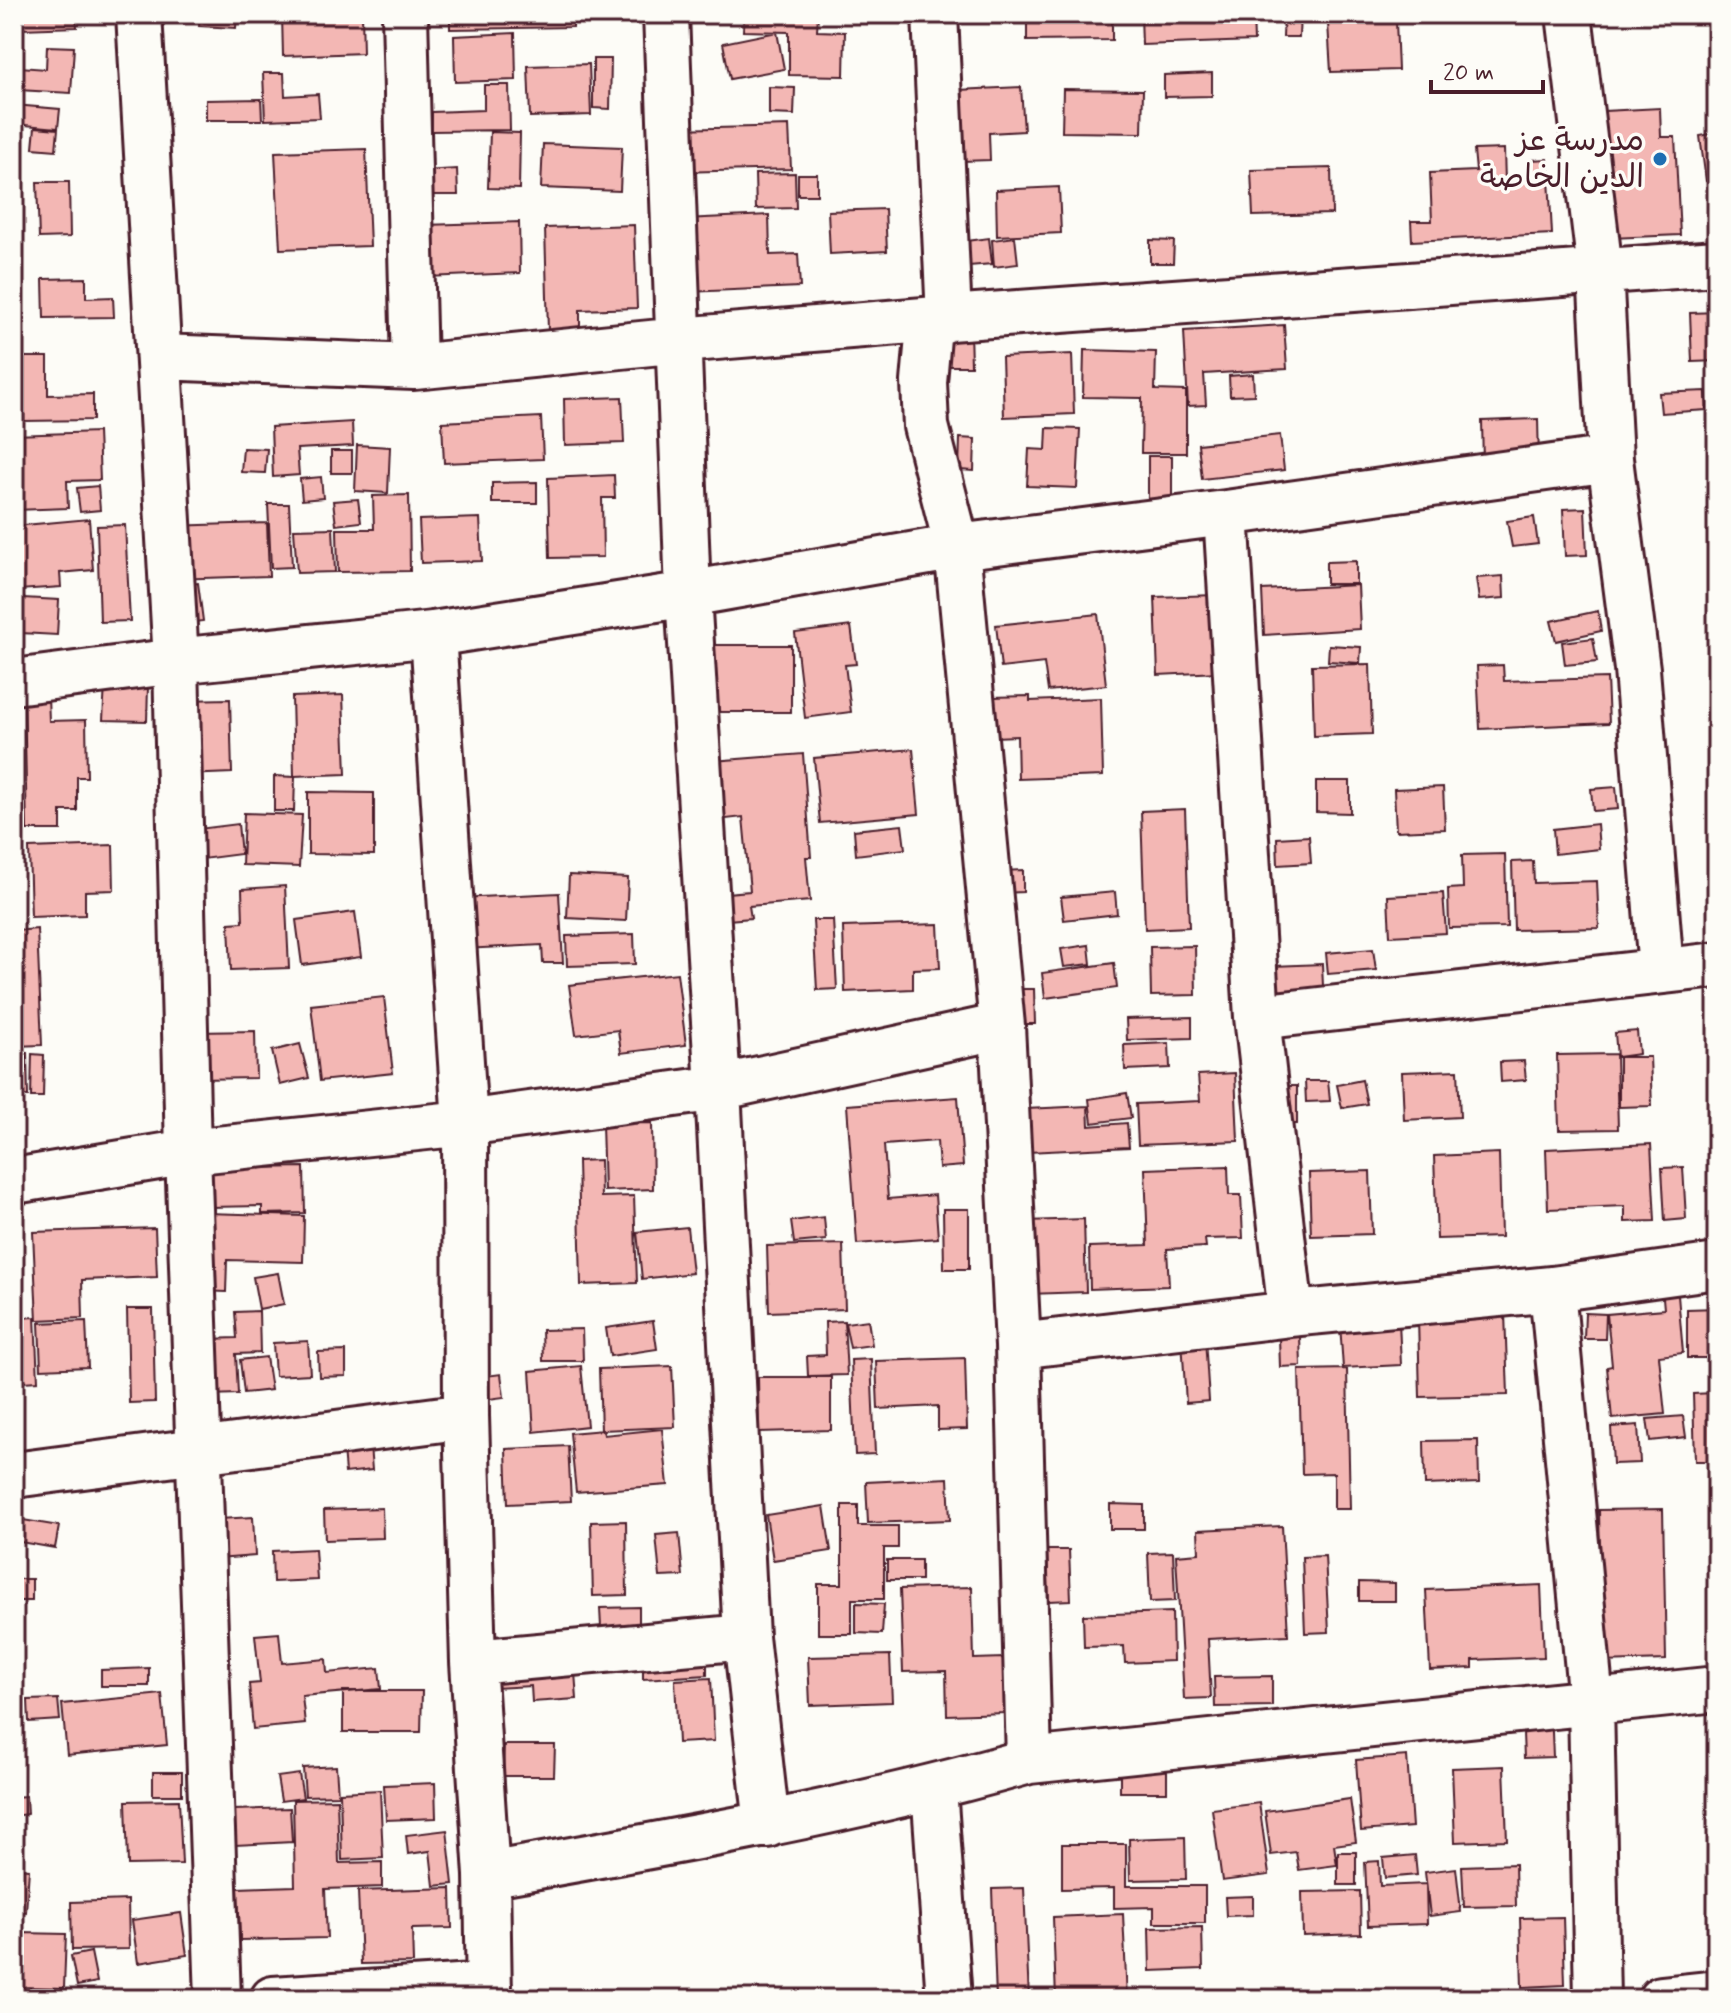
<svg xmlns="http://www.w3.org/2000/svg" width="1731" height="2013" viewBox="0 0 1731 2013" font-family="Mynerve,'Playpen Sans Arabic',sans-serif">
<rect width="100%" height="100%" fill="#fdfcf7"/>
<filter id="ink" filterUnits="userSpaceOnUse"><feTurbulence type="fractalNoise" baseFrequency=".0125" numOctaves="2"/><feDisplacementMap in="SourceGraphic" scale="16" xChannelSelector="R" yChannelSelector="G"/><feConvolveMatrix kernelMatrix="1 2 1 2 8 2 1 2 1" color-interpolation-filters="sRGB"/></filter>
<g filter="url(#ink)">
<path fill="#f3b7b4" stroke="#4a1f2b" stroke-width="2" d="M20,14h56l1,13 -56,2z
M200,14h37l-1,14 -37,-2z
M282,14h80l1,39 -80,3z
M450,14h123v13l-123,2z
M744,14h74l-1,17 28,1 -1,44 -55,-1v-43l-46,-1z
M1027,14h85v26l-85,1z
M1141,14h112l1,27 -112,4z
M1284,14h16l-1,23h-16z
M1396,21l2,49 -67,2 -3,-49z
M777,32l7,37 -54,10 -7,-36z
M515,33l1,47 -61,2 -1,-46z
M47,46l27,1 -3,46 -53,-3 2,-23 26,2z
M593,59h18l-1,50 -17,-1z
M589,64l2,51 -61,2 -2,-51z
M263,73h21l1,23 33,-2 2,24 -55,2z
M1212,73v23l-48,1v-22z
M484,85h25l1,45 -78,1v-19l52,-2z
M769,87l26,1 -1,27 -25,-1z
M1021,87l3,44 -35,2 1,27 -28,1 -4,-71z
M1063,89l80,1 -1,43 -80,-1z
M261,99l1,21h-56v-20z
M1717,100v27l-6,1 -2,-27z
M14,105l46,4 -2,19 -44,-4z
M1660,108l1,29h14l5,98 -69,3 -7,-127z
M789,126l2,43 -113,3 -1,-43z
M35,127l23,2 -2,21 -23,-2z
M490,132l30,1 -1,56 -31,-1z
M1717,133v46l-11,2 -6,-45z
M543,144l79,3 -2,44 -79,-3z
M366,149l4,97 -90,3 -5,-97z
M1504,149l1,33 26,-1 -1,-21 18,-1 4,75 -140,7 -1,-20h21l-2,-48 46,-2 -2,-21z
M1331,168l1,46 -79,2 -2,-46z
M457,169l1,26h-35l-1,-24z
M795,173l1,35 -40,1 -1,-35z
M798,174h19v21h-19z
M37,182h32l1,55 -31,1z
M1059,187l2,46 -64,3 -1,-46z
M885,209l2,42 -57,3 -2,-43z
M769,215l1,40 28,-1 2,33 -112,5 -4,-73z
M519,222l1,51 -93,4 -2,-52z
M634,225l3,83 -57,2v20l-32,1 -3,-103z
M1015,237l3,27 -24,3 -2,-27z
M989,238l3,26 -23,2 -3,-25z
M1150,240l24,1 -1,22h-23z
M86,278v20l27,-1 1,20 -70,1 -1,-39z
M1717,312v49l-25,1 -2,-49z
M1284,325l3,44 -83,5 2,31 -18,1 -4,-75z
M970,329l1,37h-22l-1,-36z
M1084,350l72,2 -1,38 31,1v62h-45l1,-55 -59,-1z
M1072,354l2,60 -70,3 -2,-60z
M23,357h25v38l45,-1v26l-69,1z
M1253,374l1,21 -24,1 -1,-20z
M1706,391l1,19 -46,3 -2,-20z
M622,397l2,46 -59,2 -1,-46z
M541,417l2,42 -99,4 -2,-41z
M1538,419l1,42 -56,1 -1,-41z
M352,422l1,24 -56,3 2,26 -26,2 -2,-50z
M1047,428l33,1 -3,59 -50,-2 2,-37 17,1z
M98,432l2,48 -33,1 1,27 -53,2 -1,-75z
M1280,435l4,35 -82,9 -4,-35z
M960,438l15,1 -1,32 -15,-1z
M357,445l33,2 -2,46 -33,-2z
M243,448l24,1 -2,24 -24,-1z
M331,451h21v22h-21z
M1148,456h24v49h-24z
M614,475l1,23h-13l1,59 -53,1 -2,-80z
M321,477l2,21 -21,2 -2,-21z
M537,482v21h-45v-20z
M98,486l2,24 -20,2 -3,-24z
M409,495l1,76 -72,1 -1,-43h37l-1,-33z
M358,499l3,23 -25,3 -3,-24z
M268,504h21l3,63 -21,1z
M1585,508l2,47 -22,1 -2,-47z
M1534,517l4,27 -26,3 -5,-26z
M480,518l2,43 -61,2 -2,-43z
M89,519l4,51 -33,3 1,14 -42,3 -5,-64z
M267,523l2,53 -97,3 -2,-53z
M125,525l5,96 -30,1 -3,-96z
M333,528l2,44 -38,1 -3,-44z
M1356,561v23h-30v-22z
M1503,576l1,22 -25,2 -3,-22z
M198,583l5,38 -24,3 -4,-39z
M1358,585l2,44 -96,6 -2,-45z
M1216,595l3,77 -61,3 -3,-78z
M23,598l36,2 -2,35 -36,-2z
M1598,611l3,20 -45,10 -5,-20z
M1098,614l8,71 -58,6 -4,-28 -43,5 -5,-43z
M851,626l5,38 -11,1 6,47 -46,6 -10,-85z
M1593,638l4,24 -32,3 -3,-23z
M708,645h83v67h-83z
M1329,645l32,2 -1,16 -32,-2z
M1370,664l2,70 -58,2 -2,-71z
M1503,665l1,16 103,-3 2,45 -129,6 -3,-63z
M1717,676v48l-11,1 -1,-48z
M105,684l43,2 -1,35 -44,-1z
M343,695l3,79 -52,2 -2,-79z
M24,696h24l1,25 37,-1 1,57h-10v34h-16v19h-34z
M1030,696v5l71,-3 2,78 -85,3 -1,-43 -23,1 -1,-40z
M230,699l2,74 -47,2 -2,-75z
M913,749l6,65 -99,9 -6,-65z
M803,754l8,103h-5l4,44 -61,5 2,12 -35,3 -2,-27 36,-3 -7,-74 -25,3 -5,-59z
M274,776l21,1 -1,34h-20z
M1316,781h34v32l-34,-1z
M1443,787l2,42 -49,2 -2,-42z
M1616,787l2,22 -25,2 -2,-22z
M308,792l66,1v62l-66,-1z
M1185,809l4,118 -44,2 -4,-118z
M244,813l58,2 -3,52 -57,-2z
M238,824l3,30 -54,7 -5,-30z
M1597,824l2,25 -44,5 -2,-25z
M902,825l3,24 -49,6 -2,-25z
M1309,836l2,27 -33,2 -1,-27z
M113,845l1,45 -29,1v24l-54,2 -2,-69z
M1505,854l2,73 -58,1 -1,-39 15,-1 -1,-33z
M1533,861l1,22 63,-2 2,47 -85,2 -2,-68z
M1023,870v22l-20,1 -1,-22z
M569,875l59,3 -2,43 -59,-3z
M285,886l4,82 -58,2 -2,-47 14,-1 -1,-33z
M1115,892l2,22 -53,6 -3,-23z
M559,893l4,70h-20l-1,-18 -80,4 -2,-51z
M1443,893l3,40 -56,3 -2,-40z
M355,912l6,45 -59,8 -6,-45z
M813,920h20l4,69 -20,1z
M938,924l2,44 -27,1v20l-68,3 -2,-65z
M37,929l5,116 -28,1v-115z
M634,934l1,30 -68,2 -1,-30z
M1089,945l2,19 -27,3 -3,-18z
M1195,946l1,49 -45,1 -1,-49z
M1373,949l3,21 -48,4 -2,-21z
M1114,963l3,25 -72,10 -3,-25z
M1322,964l2,44 -50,1 -1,-43z
M677,973l9,72 -65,8 -3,-23 -42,5 -7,-50z
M1011,989h23l1,35h-23z
M384,997l9,76 -73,8 -9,-76z
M1192,1017v21l-65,2 -1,-21z
M255,1031l1,47 -58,1 -1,-47z
M1637,1031l2,23 -22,3 -2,-24z
M1169,1043l1,25 -45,2 -1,-25z
M300,1044l9,34 -29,7 -8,-34z
M14,1053h13l1,43h-14z
M32,1054l12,1 -1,42h-12z
M1616,1054l2,75 -59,1 -2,-75z
M1619,1057h31l2,49 -33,1z
M1524,1061l2,19 -25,2 -1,-20z
M1458,1070l2,47 -56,3 -2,-48z
M1235,1073l3,68 -100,4 -2,-41 64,-3 -2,-26z
M1362,1080l5,24 -25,4 -5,-23z
M1305,1081h23l2,20 -24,1z
M1278,1086h19v38h-19z
M1127,1093l4,25 -39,5 -3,-24z
M958,1097l5,69 -24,2 -2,-27 -53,4 4,54 47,-4 3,43 -81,6 -10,-139z
M1088,1106l1,20 38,-3 2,24 -101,5 -2,-43z
M652,1123l1,66 -49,2 -2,-67z
M1651,1144l4,77 -30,1v-16l-77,3 -2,-60z
M1499,1153l2,84 -64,2 -3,-83z
M600,1160l1,37 33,-1 3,87 -56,2 -3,-124z
M1228,1166l1,29h12l2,43 -38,1 1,8 -39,2 2,37 -79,3 -1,-42 59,-2 -3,-76z
M304,1167l1,46 -43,1v-8l-53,1 -2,-38z
M1683,1167l3,52 -21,2 -3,-53z
M1370,1171l2,63 -61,2 -2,-63z
M943,1209h26v60h-25z
M206,1213l98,3 -1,46 -76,-2 -1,32 -22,-1z
M824,1217l2,23 -32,3 -3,-22z
M1084,1219l2,73 -58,2 -2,-73z
M687,1227l5,46 -50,6 -5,-47z
M155,1228l2,49 -75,3 1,38 -46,2 -4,-88z
M843,1244l2,65 -76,3 -2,-66z
M278,1273l6,31 -25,5 -6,-32z
M1677,1284l6,69 -24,3 6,58 -53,5 -5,-52 5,-1 -5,-52 57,-5 -2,-23z
M1717,1308v50h-30v-49z
M127,1309h26l2,93 -26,1z
M259,1311l1,42 -24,1 2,40 -28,1 -2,-56 29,-1 -2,-26z
M1505,1313l3,82 -88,2 -2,-80z
M1585,1313l21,1 -1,25h-21z
M35,1317l3,64 -16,1 -3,-64z
M868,1320l4,25 -22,3 -5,-25z
M86,1321l2,46 -47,2 -2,-46z
M653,1321l4,28 -47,7 -4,-28z
M844,1321l3,54 -39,1 -1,-20 19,-1 -1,-33z
M1399,1321l2,44 -58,3 -3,-44z
M14,1322l4,67h-4z
M582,1329l1,32h-40l-1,-31z
M1300,1336l1,30 -21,1 -1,-30z
M1205,1338l4,63 -23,2 -4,-63z
M308,1341l2,33 -35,2 -2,-33z
M346,1351v25l-27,1 -1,-25z
M266,1357l5,33 -27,3 -4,-33z
M965,1358l2,71 -29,1v-24l-60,3 -2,-48z
M871,1359l4,95 -20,1 -4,-95z
M581,1366l6,60 -53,6 -4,-61z
M672,1366l3,61 -74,3 -2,-61z
M1347,1369l3,140h-16v-36l-32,1 -3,-104z
M501,1374l3,23 -22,3 -4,-23z
M758,1377h73v53l-72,2z
M1714,1393v23h3v45h-22l-2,-67z
M1683,1416l3,21 -36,4 -3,-22z
M1638,1425l2,38 -27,1 -2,-37z
M662,1429l6,56 -92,7 -6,-59 33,-3 1,5z
M1478,1440l1,43 -54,2 -1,-44z
M370,1446l2,24 -27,3 -2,-24z
M568,1446l3,55 -63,3 -2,-55z
M948,1478l2,42 -82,3 -2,-41z
M1110,1504l34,1v24h-34z
M842,1505h16v21h40v22h-14v51h-32v35h-34v-50h24z
M824,1506l7,45 -58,9 -7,-45z
M382,1508l1,30 -58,2 -1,-30z
M1663,1509l3,151 -64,2 -3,-152z
M253,1517l2,39 -51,4 -2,-40z
M23,1520l36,6 -4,22 -35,-6z
M626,1521l1,74 -34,1 -2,-74z
M1282,1526l6,109 -80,4 3,59 -27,1 -8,-144 23,-2 -1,-23z
M679,1533l4,43 -23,1 -4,-42z
M315,1549l2,31 -44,2 -1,-31z
M1047,1550h22l2,50 -22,1z
M1173,1552l2,49 -25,1 -2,-49z
M1325,1556l4,76 -24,1 -3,-76z
M887,1560h34v20h-34z
M14,1579h18v22h-18z
M1359,1582l36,1v18h-36z
M1541,1585l3,72 -71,3v8l-43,2 -4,-80z
M972,1587l2,72 29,-1 2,55 -58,2 -1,-44 -43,1 -3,-83z
M856,1603l28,1 -2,30 -26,-1z
M639,1607v19l-38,1 -1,-19z
M1172,1612l1,49 -48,2 -1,-17 -40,1 -1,-32z
M279,1633l3,30 44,-4 1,14 52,-5 2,21 -79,7 3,28 -52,5 -4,-45 11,-1 -5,-48z
M890,1655l2,47 -82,3 -2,-48z
M574,1659l3,40 -45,3 -1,-16 -37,2 -1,-24z
M707,1660v15l-64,4v-16z
M149,1668v18h-48v-16z
M1272,1676v30l-57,1 -1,-30z
M711,1678l3,63 -36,2 -3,-63z
M343,1691h79l-1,41h-78z
M162,1694l5,51 -100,10 -5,-51z
M58,1699l2,21 -31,2 -1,-22z
M1551,1708l2,49 -29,1 -2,-49z
M504,1745h51l-1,31h-51z
M1407,1756l5,71 -51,4 -5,-71z
M1120,1760h47v32h-47z
M336,1766l2,29 -33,1 -2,-28z
M1504,1766l3,74 -52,2 -3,-74z
M153,1772h29v23h-29z
M299,1774l4,24 -22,3 -4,-24z
M435,1783l1,35 -50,2 -2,-35z
M380,1790l3,68 -41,2 -2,-68z
M26,1796l1,18 -13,2v-19z
M337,1799l2,64 43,-1v25l-57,2 2,49 -87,2 -2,-52 57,-2 -2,-86z
M1350,1799l6,43 -22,3 3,20 -38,5 -3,-18 -25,3 -6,-44z
M179,1800l3,64 -54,1 -2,-64z
M1259,1803l10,72 -47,6 -10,-72z
M290,1808l2,34 -57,3 -1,-35z
M447,1830l6,54 -19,2 -4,-35 -22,3 -2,-19z
M1185,1837l1,42 -56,1 -1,-41z
M1062,1844h64v42h79v37h-51v-16l-40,1v-20l-52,1z
M1338,1852h18v33h-18z
M1415,1855l2,20 -32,3 -2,-20z
M1379,1861l1,25 46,-2 1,40 -59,2 -3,-64z
M1515,1864l1,42 -52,1 -2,-41z
M14,1868l15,1 -3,43 -12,-1z
M1456,1868l5,44 -31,4 -5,-44z
M451,1888l1,40 -40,1 1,34 -52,1 -3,-73z
M1024,1888l5,111h-33l-4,-110z
M1360,1891l1,43 -58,2 -1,-44z
M1253,1896v19l-27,1 -1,-19z
M128,1900l1,49 -57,1 -1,-48z
M181,1913l6,42 -49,8 -6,-43z
M1123,1914l4,85h-71l-3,-82z
M1563,1917l2,68 -43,2 -2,-69z
M1202,1927l1,42 -53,2 -1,-43z
M21,1933l45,1 -2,54 -44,-1z
M91,1952l6,30 -20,4 -6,-30z"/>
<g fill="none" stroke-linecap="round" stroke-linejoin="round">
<g stroke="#4a1f2b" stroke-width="50">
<path id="minor" d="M139,14l37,647 12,491 30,847
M405,14l9,353
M666,14l22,580 30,494 28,549 21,188
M935,14l14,304 -20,8 -5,56 2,44 31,121 45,479 16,320 11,415
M1569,14l31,256 10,189 27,210 24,302
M160,357l254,10 266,-27 269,-22 768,-55
M1226,513l31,504 34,297
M433,634l32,489 1,293 7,246 14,213 2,124
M14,682l162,-21 257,-27 255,-40 269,-47 269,-34 384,-54
M1257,1017l460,-52
M14,1181l174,-29 277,-29 253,-35 284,-62
M1552,1289l39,413 6,297
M1018,1346l273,-32 261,-25 165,-23
M14,1475l452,-59
M473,1662l273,-25
M934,1788l15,211
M487,1875c182,-32 364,-63 542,-114l688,-72
M273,1999l216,-14
M1661,1999l56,-6"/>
</g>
<use href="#minor" stroke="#fdfcf7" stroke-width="44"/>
</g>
</g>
<circle fill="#1f6fb2" stroke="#fdfcf7" stroke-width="3" cx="1660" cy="159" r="8"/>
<g text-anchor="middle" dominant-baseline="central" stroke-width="7" stroke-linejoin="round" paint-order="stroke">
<g font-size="32" fill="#4a1f2b" stroke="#fdfcf7" text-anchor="end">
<text x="1644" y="141">مدرسة عز<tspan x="1644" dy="37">الدين الخاصة</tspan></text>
</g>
</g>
<rect width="1731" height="2013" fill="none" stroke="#fdfcf7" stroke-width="48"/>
<rect x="24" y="24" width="1683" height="1965" fill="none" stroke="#4a1f2b" stroke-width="3" filter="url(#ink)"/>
<path d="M1431 80v12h112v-12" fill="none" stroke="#4a1f2b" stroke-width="4"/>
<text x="1443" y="80" font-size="24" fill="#4a1f2b" stroke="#fdfcf7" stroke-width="6" paint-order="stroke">20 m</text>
</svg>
